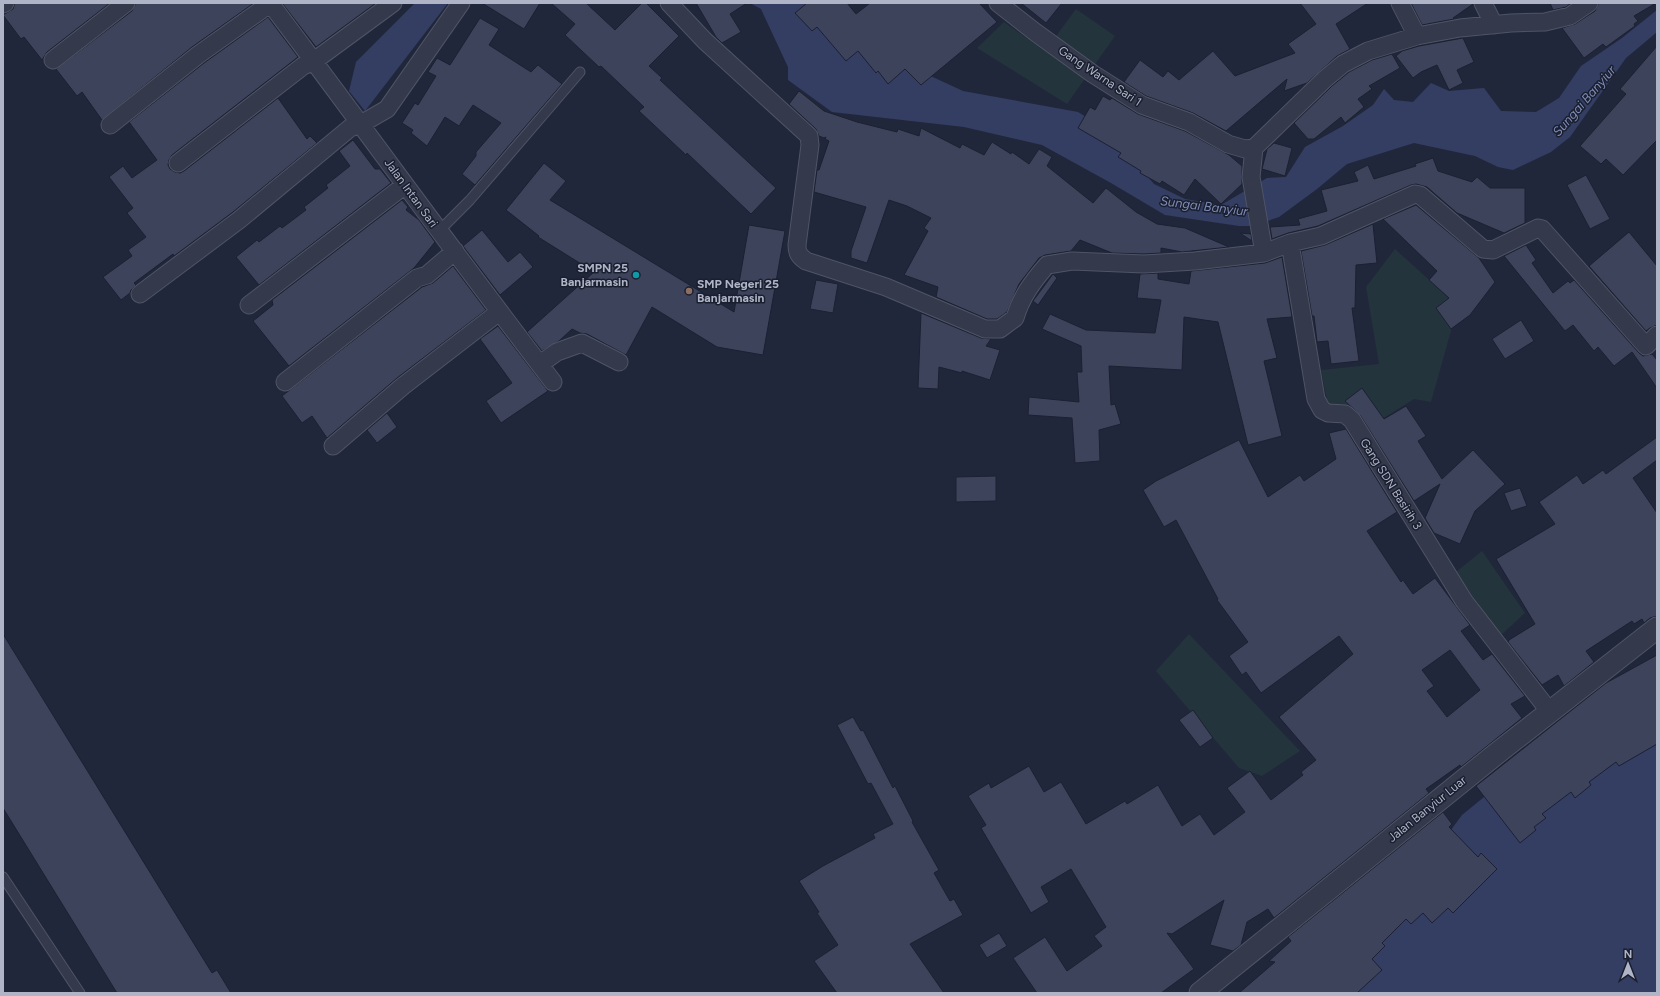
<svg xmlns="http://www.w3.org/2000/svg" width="1660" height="996" viewBox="0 0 1660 996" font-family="Figtree,sans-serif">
<rect width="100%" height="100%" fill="#21273b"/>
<path fill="#23343c" d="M1076,9l39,27 -48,68 -90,-56 27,-26 41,29z
M1395,249l63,57 -27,96 -17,-3 -46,29 -16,-23h-24l-7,-35 58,-6 -13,-77z
M1482,551l43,62 -26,24 -43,-65z
M1189,634l111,117 -38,25 -23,-8 -83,-97z"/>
<path fill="#343e63" d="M415,3h33l-83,108 -16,-20 7,-29z
M750,3h62l99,64 52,24 115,21 13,8 30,27 33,37 31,15 36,6 46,-27 19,-1 19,-30 38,-21 30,-21 11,-16 10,11 19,2 18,-19 18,8 35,-3 17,23 35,1 23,-14 22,-32 41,-28 35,-28v22l-31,26 -56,79 -19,15 -38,18 -15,-3 -23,-11 -61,-13 -67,21 -30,25 -38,28 -26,9h-14l-74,-11 -54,-32 -69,-38 -78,-18 -132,-15 -44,-32v-13l-27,-58z
M1657,668v325h-325l130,-178 99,-81z"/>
<path fill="#3c435b" stroke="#1c2032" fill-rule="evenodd" d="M15,3h95l-63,49 -5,8 -18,-23 -3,2 -18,-24 10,-6z
M136,3h118l-62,44 -90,73 -20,-28 -5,4 -21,-27 76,-58z
M282,3h94l-60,44z
M482,3h58l-16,26z
M551,3h35l29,27 27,-27h4l33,33 -30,30 13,12 -2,2 116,108 -25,26 -64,-61 -1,2 -47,-44 5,-4 -43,-41 -2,1 -34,-32 10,-11z
M696,3h51l-17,11 11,18 -19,11 -6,-6z
M807,3h40l9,11 14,-11h109l18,19 -76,63 -16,-16 -17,15 -10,-13 -2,2 -18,-22 -12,10 -29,-34 -5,4 -17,-18z
M1021,3h41l-16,20z
M1300,3h68l-32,21 14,25 -13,7 -30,27 -23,8 3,-12 -61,52 -33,-18 -47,-17 -22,-14 16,-22 23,17 5,-6 11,9 34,-29 22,25 60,-23 -7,-9 28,-20z
M1411,3h62v1l-20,14 1,1 -32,6z
M1550,3h21l-5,4 -13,3z
M1599,3h57l-22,13 4,5 -4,3 1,2 -29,21 -3,-3 -19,14 -22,-30 13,-4 20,-13z
M268,17l30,40 -126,98 -3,5 -1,5 2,4 5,3 5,1 4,-2 94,-73 29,41 3,-3 7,7 -84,69 -59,44 -1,-2 -39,29 2,2 -5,5 -1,3 -9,7 -18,-23 29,-21 -4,-6 18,-13 -19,-24 6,-5 -24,-31 14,-11 9,12 25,-18 -28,-38 75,-59z
M480,18l19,11 -10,16 42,27 7,-7 24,19 -87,101 -13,-11 14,-18v-4l25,-29 -28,-18 -14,21 -14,-9 -18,29 -16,-13 2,-3 -11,-7 13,-20 3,2 18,-29 -8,-4 9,-14 13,7z
M1463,38l11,24 -17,8 6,13 -14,7 -12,-25 -16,7 -8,6 -17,-22 6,-5 17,-5z
M1657,46v94l-34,35 -17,-16 -5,5 -21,-18 46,-52 -6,-5z
M1392,54l8,14 -31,18 3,3 -14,10 6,8 -19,16 -4,-6 -27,22h-6l-14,-16 38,-37 17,-14 23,-12z
M799,91l25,20 33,11 40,10 1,-3 21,7 2,-8 39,20 2,-4 22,11 8,-13 19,12 1,-2 17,12 10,-15 13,8 -5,9 46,37 13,-15 30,24 21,12 28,4 44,19 -47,5 -21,-4v5l-17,1 -32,-1 -32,-13 -9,11 -26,4 -6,3 -20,26 -12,28 -10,7h-10l-51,-22 2,-10 -34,-12 24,-44 -4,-3 7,-10 -24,-12 -18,-6 -22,63 -16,-5v-7l15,-44 -52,-15 3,-22h2l10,-29 -4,-2 1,-2 -2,1 -5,-2 -3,-7 -27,-25z
M1103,96l7,4 2,-2 26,16 47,17 44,24 13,11v18l-21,20 -26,-25 -11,16 -22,-14 -2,3 -20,-11 1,-2 -23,-14 3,-4 -43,-25 12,-21 5,3z
M353,140l22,29h5l11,14 -132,102 -23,-28 21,-17 2,2 21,-16 2,2 24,-18 -2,-3 24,-19 -2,-3 24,-19 -11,-15z
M1274,143l18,5 -7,28 -23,-7 5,-20z
M1433,158l5,13 34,11 5,-5 13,11h35v35l-21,10 -47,-20 -30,-26 -11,-3 -5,1 -93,41 -30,7 -16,6 -2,-12 30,-2 -2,-6 29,-8 -6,-21 37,-9 -4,-9 14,-7 6,14 42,-13 -1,-2z
M544,163l22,18 -16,19 184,112 15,-87 36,6 -22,124 -46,-8 -65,-40 -26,48 -39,-21 -7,-1 -8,-4 -13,12 -17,10 -15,-19 67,-60 -56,-35 1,-1 -33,-26z
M1586,175l24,44 -20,10 -23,-44z
M402,200l6,7 -2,3 13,10 16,22 -21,26 -125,98 -36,-45 20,-16 -1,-5z
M1416,205l63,53 16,24 -25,33 -19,14 -15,-21 13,-10 -20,-18 8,-9 -54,-52z
M1373,224l4,39 -21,2 -1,43h-3l7,53 -28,3 -3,-23 -11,1 -3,-26h-2l-11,-65 24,-6z
M482,230l26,32 12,-10 13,15 -33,28 -37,-49z
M1629,232l28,34v59l-7,3 -4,3 -57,-65z
M1240,233l11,1 1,7z
M1526,245l10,15 -4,3 21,30 15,-12 2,2 4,-3 65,73 4,3 9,-2 5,6v28l-25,-36 -18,14 -16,-19 -4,4 -21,-26 -8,6 -61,-75z
M1282,257l10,60 -25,2 10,39 -13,3 18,75 -34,9 -30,-123 -34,-5 -2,53 -73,-4 2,39 4,-1 6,20 -22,6 1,31 -25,2 -3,-45 -44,-3 1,-18 50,5 -2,-30h5l-1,-26 -39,-17 8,-15 36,16 69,3 6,-33 -24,-2 3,-24 18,-1v6l31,5 2,-13 74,-8z
M453,266l33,44 -89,68 -70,60 -15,-22 -10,7 -20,-27 140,-109 11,-4z
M1053,274l4,4 -19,27 -5,-4z
M816,280l22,4 -5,29 -23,-4z
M921,313l60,25 10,1 -5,7 14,4 -10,30 -28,-9v2l-23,-6 -1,22 -20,-1z
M1521,320l13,21 -29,18 -13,-20z
M498,326l50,65 -47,32 -15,-22 26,-18 -32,-44z
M1362,388l22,31 22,-13 20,30 -8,5 24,38 31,-29 32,34 -30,27 -15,33 -26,-11 -9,-15 15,-34 -26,17 -54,-86 -15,-14z
M387,413l10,14 -20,16 -10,-13z
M1346,429l51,83 -30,19 34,51 2,-2 10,14 22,-16 35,47 -9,6 22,29 9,-6 33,42 -14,8 11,14 -61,49 -1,-2 -34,24 3,4 -155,125 -6,-9 -21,13 -6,23 -8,6 -23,-6 14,-45 -52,34 -5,-1 27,36 -33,24h-124l-24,-35 32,-21 22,34 35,-25 -8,-10 12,-9 -35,-58 -30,18 8,15 -18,11 -50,-85 5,-3 -18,-29 21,-13 2,5 38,-22 15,26 17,-10 25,42 39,-23 2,3 31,-19 24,41 18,-12 14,21 31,-23 -18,-24 23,-17 21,29 32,-25 -2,-3 15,-12 -37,-43 74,-63 -14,-18 -78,57 -15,-21 -4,3 -13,-19 19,-14 -31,-42 1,-1 -42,-79 -12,7 -21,-37 13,-9 83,-41 29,57 32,-22 4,6 32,-22 -7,-26zM1450,650l30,40 -33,27 -20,-26 7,-5 -12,-16z
M1657,437v23l-24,18 24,35v103l-7,2 -6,5 -2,-4 -8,5 -2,-3 -46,30 8,11 -30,24 -6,-11 -16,10 -34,-43 1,-2 26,-16 -39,-65 59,-35 -16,-22 38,-27 6,9 20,-14 3,4z
M996,476v25l-40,1v-25z
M1520,488l7,18 -16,5 -7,-18z
M3,634l209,339 5,-3 14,23h-114l-114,-185z
M1657,655v89l-38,22 -3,-4 -27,20 2,3 -16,13 -4,-6 -29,22 4,4 -12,9 2,3 -16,13 -44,-57 130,-103z
M1193,710l20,28 -13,9 -21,-27z
M853,717l8,14 2,-1 30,58 2,-2 18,35 -1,1 27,48 -5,3 16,28 4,-2 9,16 -53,29 34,49h-107l-23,-32 24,-16 -21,-32 2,-1 -20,-31 24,-15 52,-28 -2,-4 20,-10 -22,-41 -3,1 -31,-59z
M1443,812l9,12 -3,3 29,30 3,-4 16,16 -44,44 -5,-5 -16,15 -9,-10 -12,11 -5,-5 -24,24 3,3 -13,13 10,11 -25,23h-118l36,-31 -6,-1 22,-20 -3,-4z
M999,933l8,13 -20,12 -8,-13z"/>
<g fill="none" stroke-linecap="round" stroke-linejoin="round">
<g stroke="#4f5466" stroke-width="11">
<path id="service" d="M439,231l31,-31 110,-128
M3,877l77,116"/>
</g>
<g stroke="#4f5466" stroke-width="19">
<path id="minor" d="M270,3c95,126 187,254 283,379
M669,3l36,38 104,95 1,9 -13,100c0,8 2,11 9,16l80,26 99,42h15l15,-11c6,-21 18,-37 32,-53l25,-4 72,3 51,-3 69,-8 26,-10 31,-7 94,-42 5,1 63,54 10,1 45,-22 4,1 104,117 11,-11
M998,3l37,29 58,42 49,31 47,17 39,22 17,5 9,-1
M1400,3l17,33
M1483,3l11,22
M3,4l2,-1
M53,60l73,-57
M110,125l88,-70 73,-52
M178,163l125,-97 11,-5 79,-58
M1290,243l26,156 6,11 6,3 17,1 7,6 112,181 86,111
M1264,253l-13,-76 3,-29 71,-69 18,-15 25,-13 49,-15 43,-8 51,-5 34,-1 25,-6 19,-13
M140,294l99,-74 111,-92 11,-4 26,-15 74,-106
M249,305l156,-120
M540,364l17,-12 25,-9 37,19
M285,382l132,-104 10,-3 28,-24
M333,446l70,-60 96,-74"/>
</g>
<g stroke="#4f5466" stroke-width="23">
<path id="tertiary" d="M1200,993l296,-239 161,-126"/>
</g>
<use href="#service" stroke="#34394b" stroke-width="9"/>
<use href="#minor" stroke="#34394b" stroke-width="17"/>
<use href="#tertiary" stroke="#34394b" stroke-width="21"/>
</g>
<circle fill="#0f9aa8" stroke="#1a1f2f" stroke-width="1.5" cx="636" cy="275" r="4"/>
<circle fill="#8d6e63" stroke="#1a1f2f" stroke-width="1.5" cx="689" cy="291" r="4"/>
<g text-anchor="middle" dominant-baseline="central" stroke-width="3" stroke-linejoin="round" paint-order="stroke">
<g font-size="12" fill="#afb4c7" stroke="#1a1f2f">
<text transform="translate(1100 76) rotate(34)">Gang Warna Sari 1</text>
<text transform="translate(411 193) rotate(54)">Jalan Intan Sari</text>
<text transform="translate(1391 484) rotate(58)">Gang SDN Basirih 3</text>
<text transform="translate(1427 809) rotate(-39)">Jalan Banyiur Luar</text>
</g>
<g font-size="12" font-weight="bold" fill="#afb4c7" stroke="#1a1f2f" text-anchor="end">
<text x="628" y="268">SMPN 25<tspan x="628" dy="14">Banjarmasin</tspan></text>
<text x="697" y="284" text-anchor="start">SMP Negeri 25<tspan x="697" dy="14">Banjarmasin</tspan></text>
</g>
<g font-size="13" font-style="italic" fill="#7e8bb5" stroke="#1a1f2f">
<text transform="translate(1584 101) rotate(-49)">Sungai Banyiur</text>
<text transform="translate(1204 206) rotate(7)">Sungai Banyiur</text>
</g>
</g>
<rect width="1660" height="996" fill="none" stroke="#afb4c7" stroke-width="8"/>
<g transform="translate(1628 964)" stroke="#1a1f2f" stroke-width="3" paint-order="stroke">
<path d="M0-3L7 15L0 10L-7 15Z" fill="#afb4c7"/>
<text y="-6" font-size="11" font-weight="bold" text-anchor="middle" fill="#afb4c7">N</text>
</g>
</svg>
